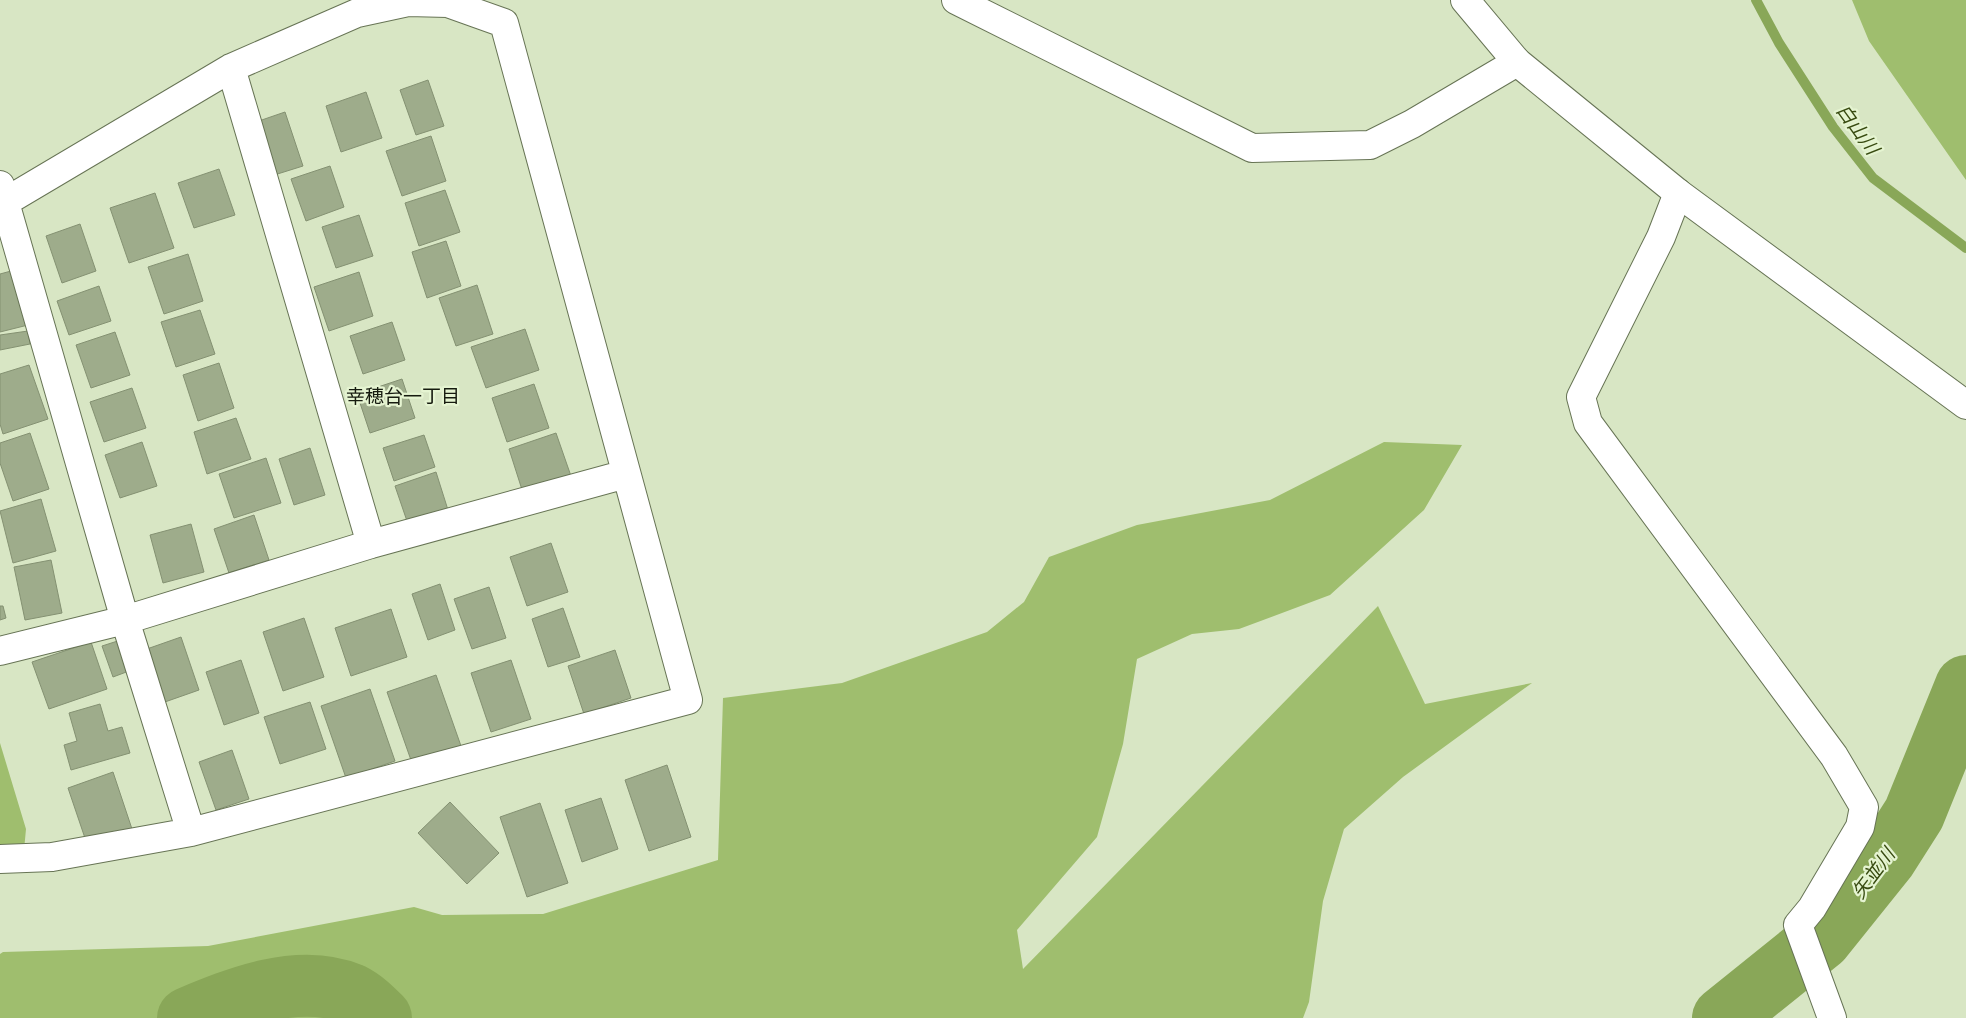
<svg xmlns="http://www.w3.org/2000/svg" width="1966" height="1018" viewBox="0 0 1966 1018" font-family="Mulish,'Noto Sans JP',sans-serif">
<rect width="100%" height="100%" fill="#d8e6c4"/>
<path fill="#9fbe6e" d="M1852,0h114v180l-97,-139z
M1384,442l78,3 -38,65 -94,85 -91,34 -47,5 -55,25 -14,85 -26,93 -80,93 6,39 355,-363 47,98 107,-21 -129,94 -59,52 -21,72 -14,101 -6,16h-1303v-64l3,-2 205,-6 206,-39 28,8 101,-1 175,-54 5,-162 119,-15 145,-51 37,-30 25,-45 88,-32 133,-25z
M0,743l26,86 -3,32 -23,3z"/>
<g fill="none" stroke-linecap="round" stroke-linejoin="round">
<path stroke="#89a758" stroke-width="10" d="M1756,0l23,43 54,84 40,51 93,70"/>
<path stroke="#89a758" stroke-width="62" d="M188,1018c48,-20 111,-46 163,-24 12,6 21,15 30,24
M1723,1018l98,-79 65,-81 28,-44 52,-128"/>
</g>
<path fill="#9eac8b" stroke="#849172" d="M428,80l16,46 -28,9 -16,-45z
M366,92l16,46 -41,14 -15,-46z
M285,112l18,54 -32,10 -18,-53z
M431,136l15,45 -44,15 -16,-45z
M330,166l14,41 -38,14 -15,-42z
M219,169l16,46 -41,13 -16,-45z
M445,190l15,42 -41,14 -14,-43z
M155,193l19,55 -45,15 -19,-55z
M359,215l14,41 -37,12 -14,-41z
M80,224l16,47 -34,12 -16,-47z
M446,241l15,45 -34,12 -15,-46z
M188,254l15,47 -39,13 -16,-47z
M22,268l14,55 -36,9v-58z
M359,272l14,44 -44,15 -15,-44z
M477,285l16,49 -37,12 -17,-48z
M99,286l12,35 -42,14 -12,-34z
M200,310l15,44 -39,13 -15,-45z
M392,322l13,38 -42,14 -13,-38z
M525,329l14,41 -53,18 -15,-41z
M28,331l2,13 -30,6v-15z
M115,332l15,43 -39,13 -15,-43z
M219,363l15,45 -36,13 -15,-46z
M29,365l19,54 -45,15 -3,-10v-50z
M402,379l13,39 -45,15 -13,-39z
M534,384l15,44 -42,14 -15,-44z
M132,388l14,40 -42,14 -14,-40z
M236,418l15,41 -44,15 -13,-42z
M30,433l19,56 -36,12 -13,-38v-20z
M556,433l16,46 -48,17 -15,-47z
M424,435l11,32 -41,14 -11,-33z
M142,442l15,44 -37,12 -15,-43z
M310,448l15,47 -31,10 -15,-46z
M266,458l15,45 -47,15 -15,-44z
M436,472l12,38 -40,14 -13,-38z
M41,499l15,52 -43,12 -13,-52z
M254,515l15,45 -40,13 -15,-44z
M191,524l13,48 -41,11 -13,-48z
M551,543l17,49 -41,14 -17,-49z
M51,560l11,53 -37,7 -11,-53z
M440,584l15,46 -27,10 -16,-46z
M489,587l17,51 -34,11 -18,-50z
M0,606h3l3,12 -6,2z
M563,608l17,49 -32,10 -16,-48z
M391,609l16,48 -56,19 -16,-48z
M304,618l20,59 -41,14 -20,-59z
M181,637l18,53 -37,13 -18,-53z
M127,638l10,30 -24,9 -11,-31z
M91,642l16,47 -58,20 -17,-47z
M615,650l16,48 -47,16 -16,-48z
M241,660l18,53 -35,12 -18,-53z
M511,660l20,59 -40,13 -20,-59z
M436,675l25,71 -49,17 -25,-71z
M370,689l25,72 -49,17 -25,-72z
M310,702l16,47 -46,15 -16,-47z
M100,704l8,27 14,-4 8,26 -59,17 -7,-25 13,-4 -8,-28z
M232,750l17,49 -33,11 -17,-48z
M667,765l24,72 -42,14 -24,-71z
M113,772l20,60 -45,15 -20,-59z
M601,798l17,51 -36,13 -17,-52z
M450,802l49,51 -32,31 -49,-51z
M540,803l28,80 -41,14 -27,-80z"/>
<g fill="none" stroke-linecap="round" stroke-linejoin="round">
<g stroke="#677455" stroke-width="30">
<path id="minor" d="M231,68l140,476
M0,185l125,435 66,212
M1678,193l-17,44 -80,160 7,26 246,333 30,51 -4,20 -48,81 -14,17 34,93
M0,205l231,-137 126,-55 51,-11 40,1 56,20 184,677 -497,132 -139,25 -52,2
M0,651l125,-31 246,-76 255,-70"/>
</g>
<g stroke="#677455" stroke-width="30">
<path id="tertiary" d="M956,0l296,148 118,-3 42,-21 105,-62"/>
</g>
<g stroke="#677455" stroke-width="30">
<path id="secondary" d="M1465,0l52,62 161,131 288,212"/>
</g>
<use href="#minor" stroke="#fff" stroke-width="28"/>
<use href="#tertiary" stroke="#fff" stroke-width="28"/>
<use href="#secondary" stroke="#fff" stroke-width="28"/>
</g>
<g text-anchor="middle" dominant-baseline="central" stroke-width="4.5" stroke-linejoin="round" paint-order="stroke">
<g font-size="19" font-style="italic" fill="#384b11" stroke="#e5f4d1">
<text transform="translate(1858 129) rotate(54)">白山川</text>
<text transform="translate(1873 873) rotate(-53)">矢並川</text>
</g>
<g font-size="19" fill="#161b0f" stroke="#e5f4d1">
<text x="403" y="396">幸穂台一丁目</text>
</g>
</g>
</svg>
